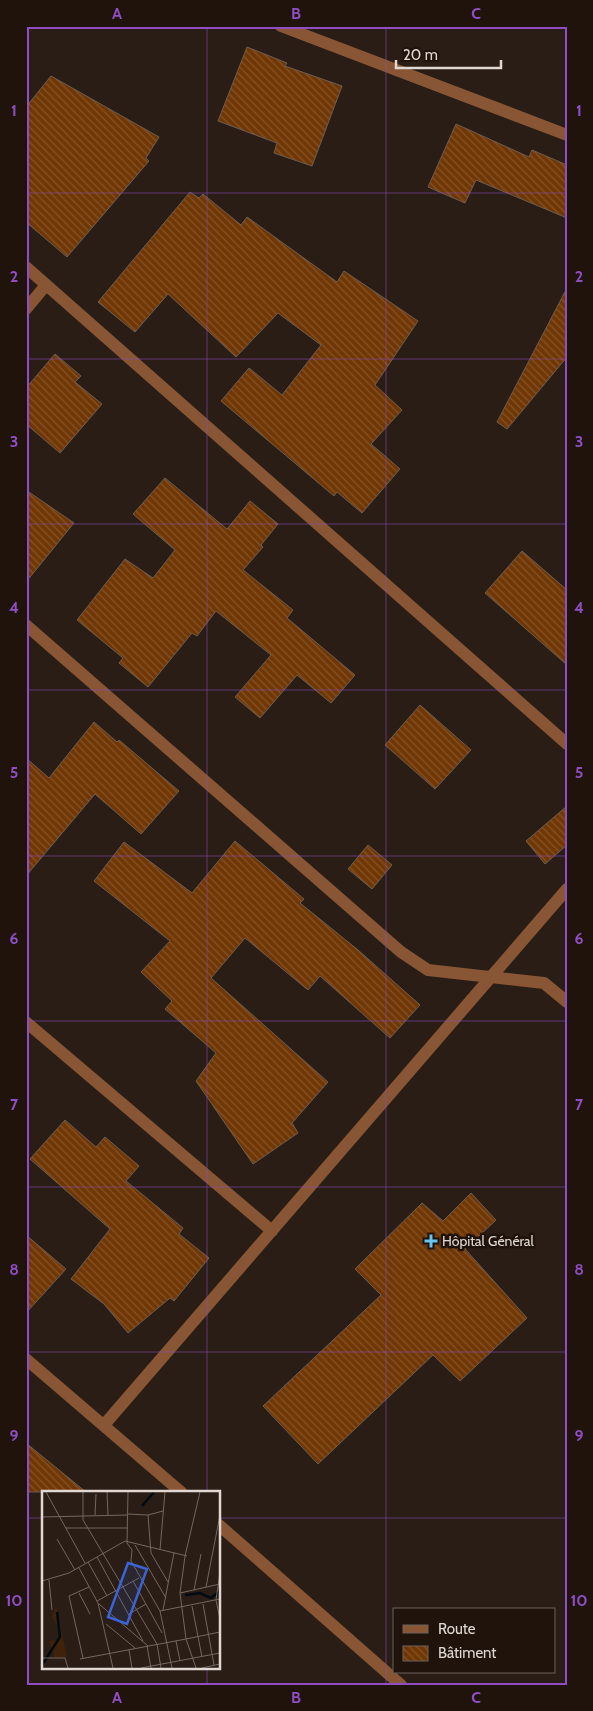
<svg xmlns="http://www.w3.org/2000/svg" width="593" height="1711" viewBox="0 0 593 1711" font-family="Cabin,sans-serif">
<defs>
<pattern id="building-back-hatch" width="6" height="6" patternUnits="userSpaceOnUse" patternTransform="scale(1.25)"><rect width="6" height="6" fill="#703704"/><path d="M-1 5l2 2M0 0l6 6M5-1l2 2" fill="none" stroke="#845328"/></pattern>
</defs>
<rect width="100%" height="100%" fill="#291d15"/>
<path fill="url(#building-back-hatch)" stroke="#6c5d54" d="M247,47l40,16 -2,3 57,20 -30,80 -38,-13 3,-10 -59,-22z
M51,76l108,61 -13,21 3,3 -82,96 -41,-35v-115z
M456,124l73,33 3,-7 35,15v53l-91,-38 -11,23 -37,-16z
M190,192l9,6 4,-4 38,31 6,-8 90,65 7,-11 74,50 -43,64 27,25 -31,34 29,25 -38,44 -25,-21 -3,4 -113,-95 28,-33 33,27 39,-50 -43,-32 -42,44 -68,-63 -33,38 -37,-30z
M567,288v69l-60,72 -10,-7z
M55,354l26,22 -6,6 27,22 -42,49 -34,-29v-36z
M165,478l62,51 23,-28 28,23 -17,21 2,2 -20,23 50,40 -6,8 68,57 -24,28 -34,-28 -37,43 -25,-21 36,-42 -55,-44 -19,25 -5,-3 -44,54 -29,-24 4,-5 -46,-38 48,-61 28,19 22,-28 -42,-36z
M26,490l48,33 -48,59z
M522,551l45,39v75l-82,-72z
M420,705l51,45 -36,39 -50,-44z
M94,722l23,20 2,-2 60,51 -38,43 -46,-40 -69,82v-118l23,20z
M567,806v39l-22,19 -19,-23z
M235,841l69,58 -4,4 58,47 62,55 -30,33 -70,-62 -12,14 -63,-52 -34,40 117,104 -36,41 6,10 -45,31 -57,-83 20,-28 -51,-44 7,-8 -31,-29 29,-31 -76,-60 30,-39 68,51z
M368,845l24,20 -20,24 -24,-20z
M65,1120l31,27 9,-10 34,29 -13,15 57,47 -4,6 30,24 -35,43 -4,-3 -42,35 -24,-29 -33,-25 39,-50 -80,-70z
M471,1193l25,27 -31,29 62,69 -67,63 -27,-26 -115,109 -55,-58 118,-111 -26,-26 67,-66 21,18z
M26,1235l40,34 -40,44z
M26,1443l60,49h-60z"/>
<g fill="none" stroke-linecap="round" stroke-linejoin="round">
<path stroke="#885634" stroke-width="12" d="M281,26l286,109
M26,267l541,477
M26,309l20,-24
M26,625l375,327 27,18 116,13 23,19
M26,1022l246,209
M26,1359l155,133
M104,1425l463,-536
M219,1525l182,160"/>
</g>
<path fill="none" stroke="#8f4ec3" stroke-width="1" stroke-opacity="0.55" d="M207,26v1466M386,26v1659M26,193h541M26,359h541M26,524h541M26,690h541M26,856h541M26,1021h541M26,1187h541M26,1352h541M26,1518h18M219,1518h348M207,1667v18"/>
<path fill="#65c5ee" stroke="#1f130c" stroke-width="2" d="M428.5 1233.5h5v5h5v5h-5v5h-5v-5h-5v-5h5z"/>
<g text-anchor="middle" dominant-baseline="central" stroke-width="5" stroke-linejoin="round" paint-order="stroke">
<g font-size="14" fill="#e1d8d3" stroke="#1f130c" text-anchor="start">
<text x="442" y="1241">Hôpital Général</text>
</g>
</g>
<g transform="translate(42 1491)">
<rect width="178" height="178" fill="#291d15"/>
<path d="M14,115l11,51 -12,1 -6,-17 9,-1 2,-8 -8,-16z" fill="#40220b"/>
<path fill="none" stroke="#010b11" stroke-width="2.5" d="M100,15l12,-14M143,104l15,-2 11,5 9,-7M0,174l18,-28 -3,-25"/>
<path fill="none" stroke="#736861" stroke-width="1" d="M4,1l39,71M41,1v28l74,124 4,24M65,1l1,23M86,1l-1,51 5,7 -1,11 29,50 12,57M86,23l20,1 3,38 17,29M53,24l1,-21M106,24l15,-4M0,26l86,-2M24,37h62M15,48l18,31M93,54l31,53M118,59l5,-58M55,66l46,84M46,71l19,34M37,77l19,35 15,65M178,81l-4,28 4,19M7,89l3,30M0,90l27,-8 56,-32 62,15M91,90l29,52M164,96l14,-72M152,99l7,-36M37,102l11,21M138,102l40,-9M55,110l42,-23M57,113l49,42M161,113l11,61M150,115l10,51M121,119l11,-57M118,120l60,-12M87,123l17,-10M64,133l29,24M144,148l34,-7M134,150l4,20M105,155l4,22M87,159l3,18M0,167h23l3,10M41,167l-14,-62 20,-9M38,168l106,-20M99,177l79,-15M154,177l-10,-29 -6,-46 5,-37 15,-64M160,177l18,-4"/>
<path fill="#3a63d7" fill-opacity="0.15" stroke="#3a63d7" stroke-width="2.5" d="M86,72l19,6 -20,55 -19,-7z"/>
<rect width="178" height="178" fill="none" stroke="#e1d8d3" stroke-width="2.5"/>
</g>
<rect width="593" height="1711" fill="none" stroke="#1f130c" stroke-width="55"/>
<rect x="393" y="1608" width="162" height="65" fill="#1f130c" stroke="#6d625c"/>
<rect x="403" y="1625" width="25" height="8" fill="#885634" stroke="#6d625c"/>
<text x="438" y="1634" font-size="15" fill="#e1d8d3">Route</text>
<rect x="403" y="1646" width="25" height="15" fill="url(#building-back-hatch)" stroke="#6d625c"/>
<text x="438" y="1658" font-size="15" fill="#e1d8d3">Bâtiment</text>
<path d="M396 60v8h105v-8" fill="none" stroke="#e1d8d3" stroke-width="2.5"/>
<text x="403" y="60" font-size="15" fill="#e1d8d3" stroke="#1f130c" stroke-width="4" paint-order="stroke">20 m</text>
<rect x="28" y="28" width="538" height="1656" fill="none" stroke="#8f4ec3" stroke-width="2"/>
<g font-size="16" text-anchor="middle" font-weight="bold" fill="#8f4ec3">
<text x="117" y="19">A</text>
<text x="296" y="19">B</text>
<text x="476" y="19">C</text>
<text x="14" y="116">1</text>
<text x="579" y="116">1</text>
<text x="14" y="282">2</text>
<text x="579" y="282">2</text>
<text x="14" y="447">3</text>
<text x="579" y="447">3</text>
<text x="14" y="613">4</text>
<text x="579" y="613">4</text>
<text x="14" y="778">5</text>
<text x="579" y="778">5</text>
<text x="14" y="944">6</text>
<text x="579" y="944">6</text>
<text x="14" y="1110">7</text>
<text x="579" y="1110">7</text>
<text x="14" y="1275">8</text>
<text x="579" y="1275">8</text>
<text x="14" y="1441">9</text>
<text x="579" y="1441">9</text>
<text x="14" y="1606">10</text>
<text x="579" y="1606">10</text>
<text x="117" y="1703">A</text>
<text x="296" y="1703">B</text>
<text x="476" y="1703">C</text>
</g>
</svg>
